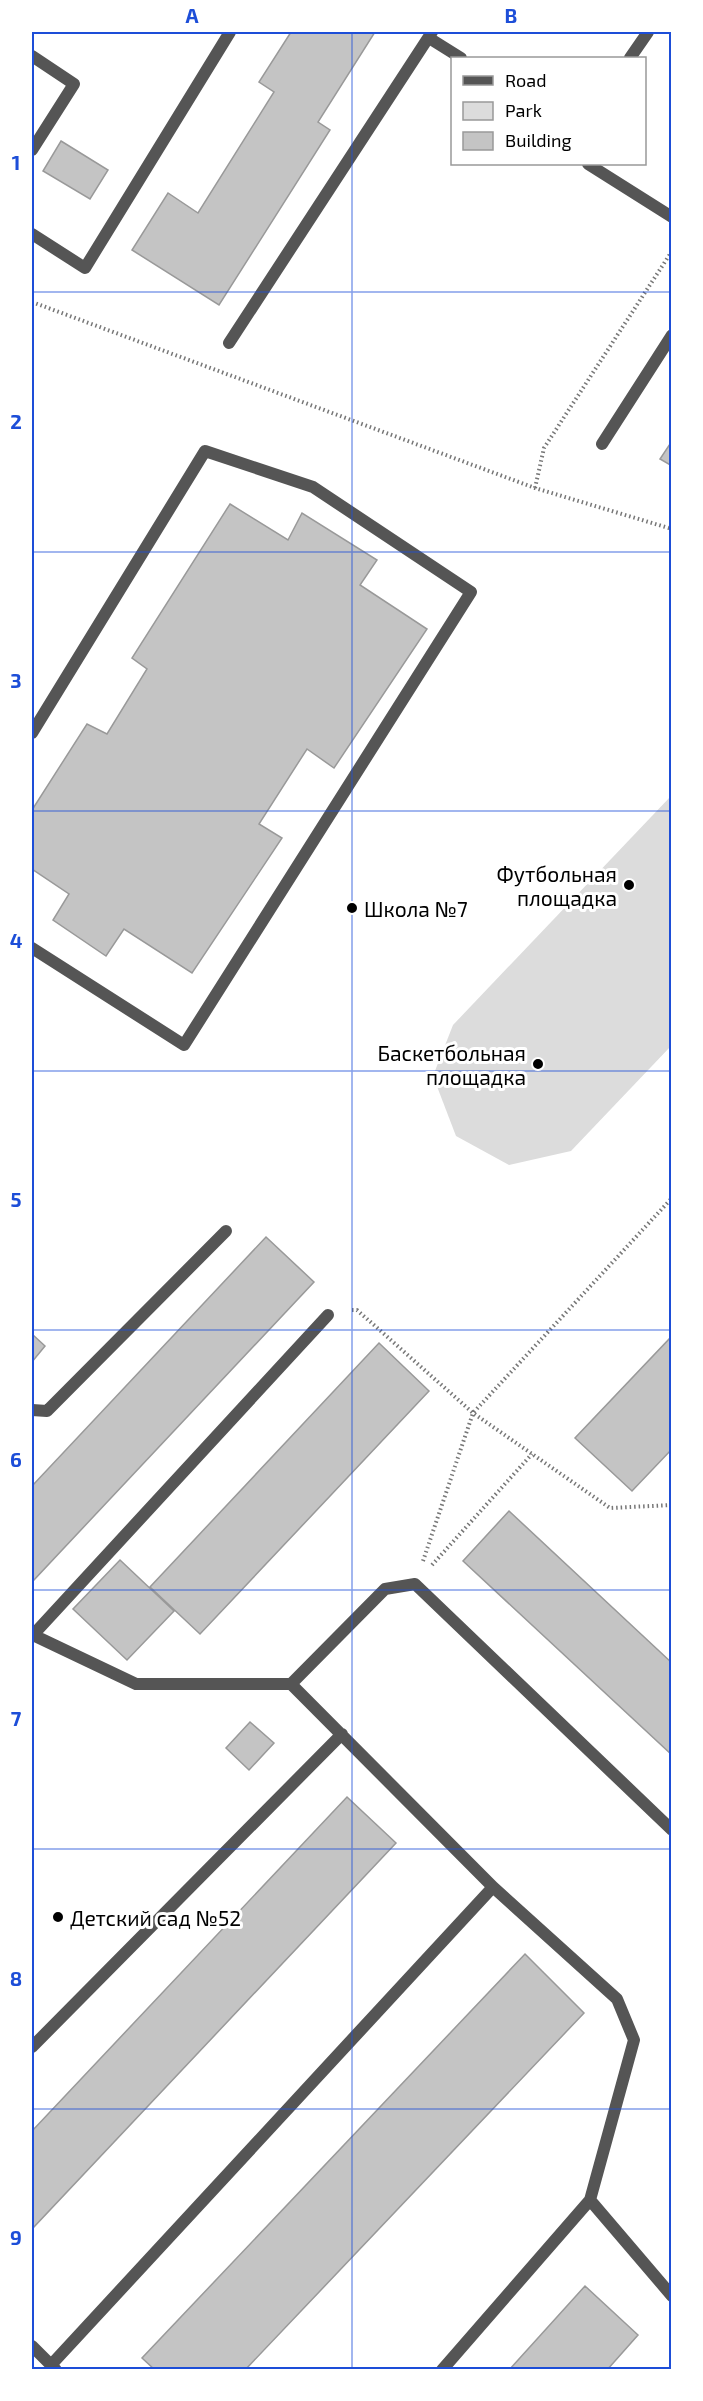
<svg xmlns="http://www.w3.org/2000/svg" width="703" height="2401" viewBox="0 0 703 2401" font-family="'Exo 2',sans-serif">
<rect width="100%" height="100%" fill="#fff"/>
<path fill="#dcdcdc" d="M671,796v250l-100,105 -62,14 -53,-29 -23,-60 20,-51z"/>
<path fill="#c4c4c4" stroke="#999" stroke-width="1.5" d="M291,32h84l-57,90 12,8 -111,175 -87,-55 36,-57 30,20 76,-121 -15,-10z
M61,141l47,29 -18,29 -47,-28z
M672,441v25l-12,-7z
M230,504l58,36 14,-27 75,47 -17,25 67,44 -93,139 -27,-19 -48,75 23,14 -90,135 -68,-44 -18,27 -53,-36 16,-26 -37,-25v-59l55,-86 20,10 40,-65 -15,-11z
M266,1237l48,45 -282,300v-96z
M32,1334l13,12 -13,16z
M672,1336v113l-40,42 -57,-53z
M379,1343l50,48 -229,243 -50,-47z
M509,1511l163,152v92l-209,-194z
M120,1560l54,51 -47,49 -54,-51z
M250,1722l24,21 -25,27 -23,-22z
M347,1797l49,46 -364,386v-98z
M525,1954l59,59 -339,357h-90l-13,-12z
M585,2286l53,49 -31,35h-98z"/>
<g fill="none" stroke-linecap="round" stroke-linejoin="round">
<path stroke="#777" stroke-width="4" stroke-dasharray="1.5 3" stroke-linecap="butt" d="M32,302l503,186 137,41
M535,488l9,-40 128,-197
M352,1310h5l116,103 137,95 62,-3
M423,1561l50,-148 199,-215
M432,1565l100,-111"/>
<path stroke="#555" stroke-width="12" d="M429,38l32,20
M32,56l42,28 -42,66
M630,58l18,-26
M588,164l84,53
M32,234l53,34 145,-236
M229,343l203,-311
M602,444l70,-109
M32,733l173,-282 108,36 158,105 -287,453 -152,-97
M328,1315l-295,320 103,49h155l202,203 124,112 17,41 -44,160 82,96
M32,1410l15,1 179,-180
M291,1684l94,-95 30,-5 257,246
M32,2047l310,-313
M51,2365l442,-478
M442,2370l148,-170"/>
<path stroke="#555" stroke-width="12" d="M32,2346l24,24"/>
</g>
<path fill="none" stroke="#1d4ed8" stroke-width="1.5" stroke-opacity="0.55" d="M352,32v2338M32,292h640M32,552h640M32,811h640M32,1071h640M32,1330h640M32,1590h640M32,1849h640M32,2109h640"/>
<g fill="#000" stroke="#fff" stroke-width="2">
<circle cx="629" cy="885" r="6"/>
<circle cx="352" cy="908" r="6"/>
<circle cx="538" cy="1064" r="6"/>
<circle cx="58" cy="1917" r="6"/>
</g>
<g text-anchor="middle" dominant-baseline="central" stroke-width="6" stroke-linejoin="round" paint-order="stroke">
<g font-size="21" fill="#000" stroke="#fff" text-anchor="end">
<text x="617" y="873">Футбольная<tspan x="617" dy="24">площадка</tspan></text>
<text x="364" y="908" text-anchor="start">Школа №7</text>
<text x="526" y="1052">Баскетбольная<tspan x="526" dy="24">площадка</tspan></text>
<text x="70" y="1917" text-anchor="start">Детский сад №52</text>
</g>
</g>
<rect width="703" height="2401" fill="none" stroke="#ffffff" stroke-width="66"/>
<rect x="451" y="57" width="195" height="108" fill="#ffffff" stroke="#999999" stroke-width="1.5"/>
<rect x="463" y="76" width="30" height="9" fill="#555555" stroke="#999999" stroke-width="1.5"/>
<text x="505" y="87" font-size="18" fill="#000000">Road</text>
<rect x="463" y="102" width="30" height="18" fill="#dcdcdc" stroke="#999999" stroke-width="1.5"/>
<text x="505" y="117" font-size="18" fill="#000000">Park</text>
<rect x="463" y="132" width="30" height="18" fill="#c4c4c4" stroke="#999999" stroke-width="1.5"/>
<text x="505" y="147" font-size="18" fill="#000000">Building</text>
<rect x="33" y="33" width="637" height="2335" fill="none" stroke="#1d4ed8" stroke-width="2"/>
<g font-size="20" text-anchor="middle" font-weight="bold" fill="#1d4ed8">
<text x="192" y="23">A</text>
<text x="511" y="23">B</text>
<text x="16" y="170">1</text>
<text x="16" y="429">2</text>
<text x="16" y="688">3</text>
<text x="16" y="948">4</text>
<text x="16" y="1207">5</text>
<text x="16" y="1467">6</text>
<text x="16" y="1726">7</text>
<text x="16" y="1986">8</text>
<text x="16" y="2245">9</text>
</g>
</svg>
